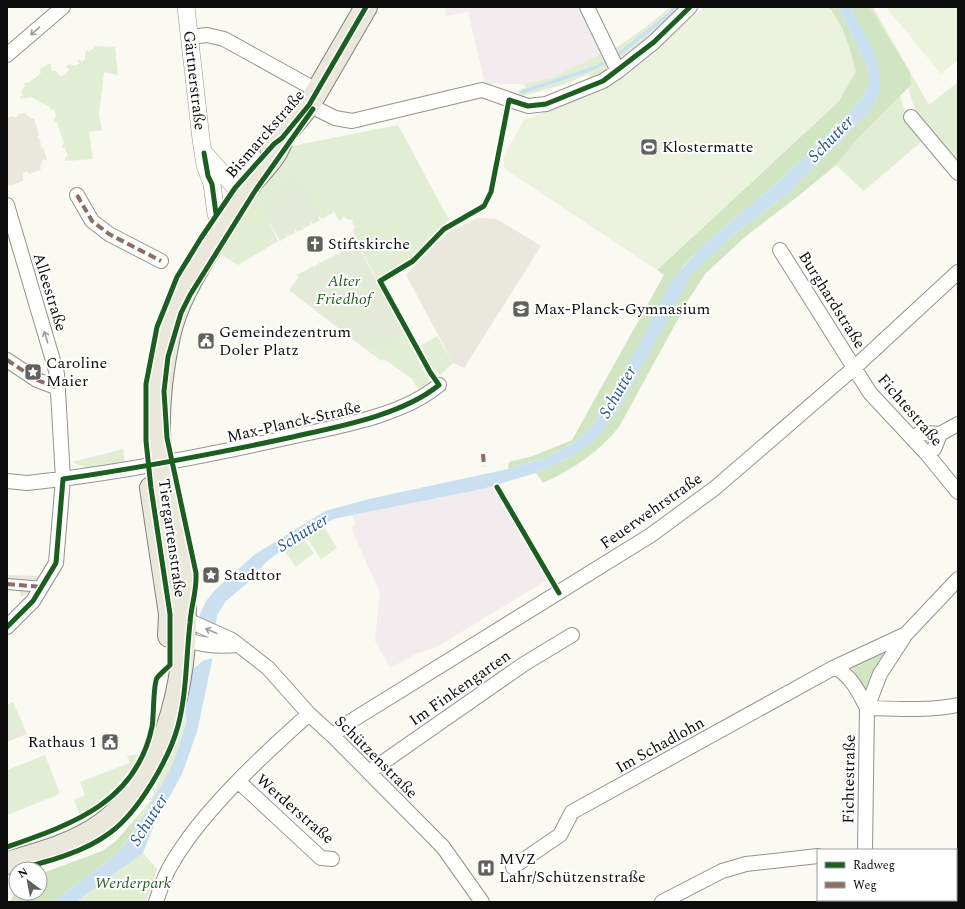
<svg xmlns="http://www.w3.org/2000/svg" width="965" height="909" viewBox="0 0 965 909" font-family="Spectral,serif">
<rect width="100%" height="100%" fill="#faf9f2"/>
<path fill="#f2ecee" d="M445,7h138l20,46 -50,24 -30,7h-38l-17,-72 -22,4z
M493,485l54,95 -112,68 -17,5 -28,15 -15,-27 5,-48 -29,-65 5,-3 -4,-10z"/>
<path fill="#e1eed3" d="M670,7h16l-67,56 -6,-13 34,-24z
M870,7h3l56,98 29,-23v86l-41,-52 -9,-28 3,-3 -1,-13z
M96,46l19,1 3,28 -14,-3 -5,42 3,16 -13,2 4,27 -28,2v-4l3,-1 -3,-8h-3v-3l2,-1 -7,-22h-2l-1,-4 2,-1 -2,-8 -3,1 -1,-3 -19,-10 -10,2 -1,-3h3l-2,-5 4,-5 -1,-2 3,-2 2,1 12,-10 -2,-3 11,-7 2,8h4l4,5h3l6,-6 -3,-4 4,-2 5,2 4,-3 -2,-2 3,-2 1,3 4,-3v-7l3,-2 1,2z
M603,53l7,12v5l-17,11 -5,-7 -23,10 -45,13 -2,-6 8,-4 -3,-3 30,-7z
M900,96l6,19 16,26 -58,50 -28,-26 22,-27z
M398,125l51,95 -38,38 -34,22 -18,-35 -7,1 -4,-9 8,-2 -3,-2 1,-6 4,-1h-4l-2,-5 1,-3 -3,2 -5,-2 -1,-3 -1,3 -4,3 -6,-11v3l-4,2 -2,-3 1,4 -7,3 -25,-48 -33,38 15,32 -40,24 -20,-12 38,-61 36,-46z
M405,335l26,49 -11,7 -8,-12 -28,-20 -2,2 -13,-9z
M437,336l16,27 -13,12 -7,-5 -12,-24z
M123,449l2,14 -38,5 -15,-6z
M322,524l15,24 -16,11 -17,-25z
M301,536l13,17 -18,14 -12,-17z
M13,702l11,25 -17,7v-29z
M183,713l2,1c2,35 -25,77 -43,106l-7,-1 16,-19 25,-64z
M138,754c-11,27 -34,46 -58,62l-6,-16 11,-5 -5,-13 50,-19 -3,-7z
M45,755l15,39 -53,21v-45z
M143,853l14,16 -11,33h-70z"/>
<path fill="#d1e5c2" d="M827,7h11l32,65v11l-7,14 -19,22 -66,63 -77,65 -19,21 -72,133 -20,27 -16,15 -30,15 -36,11 1,-7 24,-6 39,-16 92,-165 -7,-5 182,-169 -7,-90z
M850,7h20l40,65 1,13 -53,53 -22,27 -39,32 -51,39 -41,38 -16,25 -70,128c-21,26 -46,42 -76,56l-7,-10 37,-17 28,-24 20,-27 70,-131 47,-43 47,-35 82,-82 10,-15 -2,-43z
M881,652l4,3 -20,35 -14,-24z
M135,819l7,1 -25,34 -64,48h-43l6,-12v3h24v-19l62,-23 14,-10z"/>
<path fill="#e3ead7" d="M296,171l24,45 -2,1 2,3 -7,4 -3,-3 1,3 -6,4 -3,-3 2,4 -7,3 -2,-3v4l-7,3 -3,-2 2,3 -7,4 -18,-32z
M358,245l47,90 -36,17 -80,-62 10,-13 -2,-2 7,-4 2,1v-2l7,-4 1,2 1,-2 6,-4 2,1v-2l6,-3 2,1v-2l6,-3 3,1 -1,-2 7,-4 2,2 -1,-2z"/>
<path fill="#ebf2dd" d="M705,7h122c17,15 23,43 29,65l-17,29 -182,169 -152,-101 -2,-11 21,-38 68,-26 35,-23z
M886,7h72v53l-17,14z"/>
<path fill="#eae8dd" d="M25,113l7,6 2,-1 5,17 -2,1 2,4 1,-1 1,9 2,-1 4,12 -4,1 -3,8 1,2 -13,4 -1,-3 -4,2v8l-14,5 -2,-7v-61l6,-2 1,2 4,-2v-2z
M478,218l19,1 44,27 -77,122 -11,-5 -47,-88 41,-42z
M7,575l29,1h4l-9,15 -10,6 -2,-6 -12,-2z
M24,727l3,7 -20,8v-8z"/>
<path fill="#cae0f1" d="M838,7h12c14,27 39,60 27,91 -2,6 -7,11 -10,16l-82,82 -47,35 -46,43 -71,131 -20,28 -14,13 -14,10 -37,17 -54,16 -144,29 -16,6 -18,10 -38,28 -15,18 -25,21 -9,14 -5,46 -15,71 -15,42 -28,51 -11,28 -67,49h-23l64,-48 19,-25 34,-59 10,-25 6,-23 -1,-16 5,-29 5,-14 5,-49 6,-13 9,-11 39,-35 71,-44 44,-12 139,-30 36,-11 30,-15 16,-15 20,-27 61,-120 30,-34 77,-65 66,-63 19,-22 7,-14v-11z"/>
<path fill="#faf9f2" d="M198,617l18,11 -3,30 -9,2 -12,10z"/>
<g fill="none" stroke-linecap="round" stroke-linejoin="round">
<path stroke="#cae0f1" stroke-width="3.5" d="M615,57l56,-44 4,-6
M522,92l72,-24 15,-8"/>
<g stroke="#949390" stroke-width="12">
<path id="pedestrian" d="M7,584l36,3"/>
</g>
<g stroke="#949390" stroke-width="16">
<path id="minor" d="M587,7l31,64
M190,37l17,-2 17,4 94,52
M7,55l56,-48
M309,105l26,13 17,3 130,-31 46,16 18,-2 57,-23 15,-10 36,-29 36,-35
M911,117l47,56
M77,195l15,26 17,13 52,27
M7,205l50,169 6,105 -7,84 -23,38 -26,26
M780,250l90,143 57,61 31,38
M7,360l30,20 21,8
M912,438l7,-4 7,-1 14,1 18,-10
M927,454l7,-5 6,-15
M7,481l20,2c87,-9 173,-26 259,-45 48,-11 115,-21 153,-53
M185,619l47,21 36,28 41,46 24,22 110,111 39,55
M906,634l-71,33c17,10 23,24 32,41 31,1 61,3 91,-3
M177,635c16,10 42,12 60,10
M333,736l15,-13 303,-188 64,-47 139,-120 104,-96
M369,772l155,-108 48,-29
M238,781l83,77 11,1
M865,850l2,-142 13,-34 26,-40 52,-55
M956,863h2
M513,867l47,-32 12,-23 263,-145
M862,900v2
M156,902c4,-12 8,-26 15,-37 30,-53 92,-110 138,-151
M662,902l60,-31 24,-7 72,-8"/>
</g>
<g stroke="#949390" stroke-width="18">
<g id="tertiary">
<path id="s1" d="M186,7l15,132 4,26 7,19 4,30"/>
<path d="M204,153l39,43"/>
</g>
</g>
<g stroke="#81817d" stroke-width="24">
<path id="primary" d="M271,148l11,-10 27,-33 57,-98
M151,488l19,126 -1,22
M7,863c32,-9 68,-19 94,-38 70,-51 91,-163 82,-244 -5,-40 -17,-78 -22,-118 -5,-42 -1,-85 8,-127 7,-32 24,-60 41,-88 12,-21 25,-42 38,-61 12,-16 29,-29 34,-49"/>
</g>
<use href="#pedestrian" stroke="#fefefd" stroke-width="10"/>
<use href="#minor" stroke="#fefefd" stroke-width="14"/>
<use href="#tertiary" stroke="#fefefd" stroke-width="17"/>
<use href="#primary" stroke="#eae8da" stroke-width="22"/>
<path stroke="#8d6e63" stroke-width="4" stroke-dasharray="8 4" stroke-linecap="butt" d="M77,195l15,26 17,13 52,27
M7,360l30,20 21,8
M483,454l1,12
M7,584l36,3"/>
<g stroke="#fff" stroke-width="8">
<path id="cycleway" d="M204,153l4,23 4,8 4,30
M497,487l62,106
M7,627l26,-26 23,-38 7,-84c76,-11 150,-25 225,-41 48,-11 113,-22 151,-53l-9,-13 -50,-91 33,-20 31,-32 40,-23 7,-14 18,-92 19,6 18,-2 57,-23 51,-39 36,-35
M7,847c65,-23 129,-44 145,-120 2,-10 1,-43 5,-49 3,-4 9,-9 13,-13v-51l-19,-126 -5,-47v-57l11,-57 20,-50 24,-39 34,-50 39,-44 8,-6 27,-33 57,-98
M19,869c31,-8 66,-17 92,-37 28,-21 58,-73 67,-106 9,-34 8,-69 12,-103 1,-18 7,-31 6,-50l-29,-135 -3,-47 4,-34 13,-44 9,-18 65,-104 58,-82"/>
</g>
<use href="#cycleway" stroke="#1b5e20" stroke-width="5"/>
</g>
<defs><path id="oneway-shaft" d="M-6 0H5M1.5-3L5.5 0L1.5 3" fill="none" stroke-width="1.6" stroke-linecap="round" stroke-linejoin="round"/></defs>
<g stroke="#9e9e9d">
<use href="#oneway-shaft" transform="translate(35 31) rotate(139)"/>
<use href="#oneway-shaft" transform="translate(46 337) rotate(-107)"/>
<use href="#oneway-shaft" transform="translate(211 631) rotate(-157)"/>
</g>
<defs>
<g id="stadium-square" transform="scale(0.9)"><rect x="-9" y="-9" width="18" height="18" rx="4" fill="#60605d" stroke="#fff"/><path d="M0-5a6.5 5 0 1 0 0 10a6.5 5 0 1 0 0-10ZM-3.5-1.8h7v3.6h-7Z" fill="#fff"/></g>
<g id="church-square" transform="scale(0.9)"><rect x="-9" y="-9" width="18" height="18" rx="4" fill="#60605d" stroke="#fff"/><path d="M-1.2-6h2.4v3.5h3.3v2.4h-3.3V6h-2.4V-.1h-3.3v-2.4h3.3Z" fill="#fff"/></g>
<g id="school-square" transform="scale(0.9)"><rect x="-9" y="-9" width="18" height="18" rx="4" fill="#60605d" stroke="#fff"/><path d="M0-5L7-2L0 1L-7-2ZM-4 1L0 2.5L4 1V4Q0 6-4 4Z" fill="#fff"/></g>
<g id="civic-square" transform="scale(0.9)"><rect x="-9" y="-9" width="18" height="18" rx="4" fill="#60605d" stroke="#fff"/><path d="M-.6-6.5H3V-4.5H.6V-3L4-1V1h2V6H-6V1h2V-1L-.6-3ZM-1.2 2.5V6h2.4V2.5Z" fill="#fff"/></g>
<g id="sight-square" transform="scale(0.9)"><rect x="-9" y="-9" width="18" height="18" rx="4" fill="#60605d" stroke="#fff"/><path d="M0-6L1.8-2.2L6-1.7L2.9 1.2L3.7 5.4L0 3.3L-3.7 5.4L-2.9 1.2L-6-1.7L-1.8-2.2Z" fill="#fff"/></g>
<g id="hospital-square" transform="scale(0.9)"><rect x="-9" y="-9" width="18" height="18" rx="4" fill="#60605d" stroke="#fff"/><path d="M-5-5h3v3.5h4V-5h3V5h-3V1.5h-4V5h-3Z" fill="#fff"/></g>
</defs>
<g fill-rule="evenodd">
<use href="#stadium-square" x="649" y="147"/>
<use href="#church-square" x="315" y="244"/>
<use href="#school-square" x="521" y="309"/>
<use href="#civic-square" x="206" y="341"/>
<use href="#sight-square" x="33" y="372"/>
<use href="#sight-square" x="211" y="575"/>
<use href="#civic-square" x="110" y="742"/>
<use href="#hospital-square" x="486" y="868"/>
</g>
<g text-anchor="middle" dominant-baseline="central" stroke-width="4" stroke-linejoin="round" paint-order="stroke">
<g font-size="16" fill="#0d0d0d" stroke="#fff">
<text stroke="none"><textPath href="#s1" startOffset="74">Gärtnerstraße</textPath></text>
<text transform="translate(265 134) rotate(-49)">Bismarckstraße</text>
<text transform="translate(50 292) rotate(73)">Alleestraße</text>
<text transform="translate(832 300) rotate(58)">Burghardstraße</text>
<text transform="translate(910 410) rotate(49)">Fichtestraße</text>
<text transform="translate(294 422) rotate(-13)">Max-Planck-Straße</text>
<text transform="translate(651 511) rotate(-35)">Feuerwehrstraße</text>
<text transform="translate(172 538) rotate(82)">Tiergartenstraße</text>
<text transform="translate(460 688) rotate(-35)">Im Finkengarten</text>
<text transform="translate(660 745) rotate(-29)">Im Schadlohn</text>
<text transform="translate(376 757) rotate(45)">Schützenstraße</text>
<text transform="translate(849 779) rotate(-89)">Fichtestraße</text>
<text transform="translate(295 809) rotate(41)">Werderstraße</text>
</g>
<g font-size="16" fill="#0d0d0d" stroke="#fff" text-anchor="start">
<text x="662" y="147">Klostermatte</text>
<text x="328" y="244">Stiftskirche</text>
<text x="534" y="309">Max-Planck-Gymnasium</text>
<text x="219" y="332">Gemeindezentrum<tspan x="219" dy="18">Doler Platz</tspan></text>
<text x="46" y="363">Caroline<tspan x="46" dy="18">Maier</tspan></text>
<text x="224" y="575">Stadttor</text>
<text x="97" y="742" text-anchor="end">Rathaus 1</text>
<text x="499" y="859">MVZ<tspan x="499" dy="18">Lahr/Schützenstraße</tspan></text>
</g>
<g font-size="16" font-style="italic" fill="#295f23" stroke="#fff">
<text x="344" y="281">Alter<tspan x="344" dy="18">Friedhof</tspan></text>
<text x="133" y="883">Werderpark</text>
</g>
<g font-size="17" font-style="italic" fill="#215594" stroke="#fff">
<text transform="translate(831 139) rotate(-46)">Schutter</text>
<text transform="translate(618 392) rotate(-60)">Schutter</text>
<text transform="translate(303 533) rotate(-32)">Schutter</text>
<text transform="translate(149 820) rotate(-58)">Schutter</text>
</g>
</g>
<rect width="965" height="909" fill="none" stroke="#0d0d0d" stroke-width="16"/>
<rect x="817" y="849" width="140" height="52" fill="#ffffff" stroke="#9e9e9e"/>
<rect x="825" y="862" width="20" height="6" fill="#1b5e20" stroke="#9e9e9e"/>
<text x="853" y="869" font-size="12" fill="#0d0d0d">Radweg</text>
<rect x="825" y="882" width="20" height="6" fill="#8d6e63" stroke="#9e9e9e"/>
<text x="853" y="889" font-size="12" fill="#0d0d0d">Weg</text>
<g transform="translate(28 881) rotate(328)"><circle r="19" fill="#ffffff" stroke="#9e9e9e"/>
<path d="M0-3L7 15L0 10L-7 15Z" fill="#60605d"/>
<text y="-6" font-size="11" font-weight="bold" text-anchor="middle" fill="#0d0d0d">N</text>
</g>
</svg>
